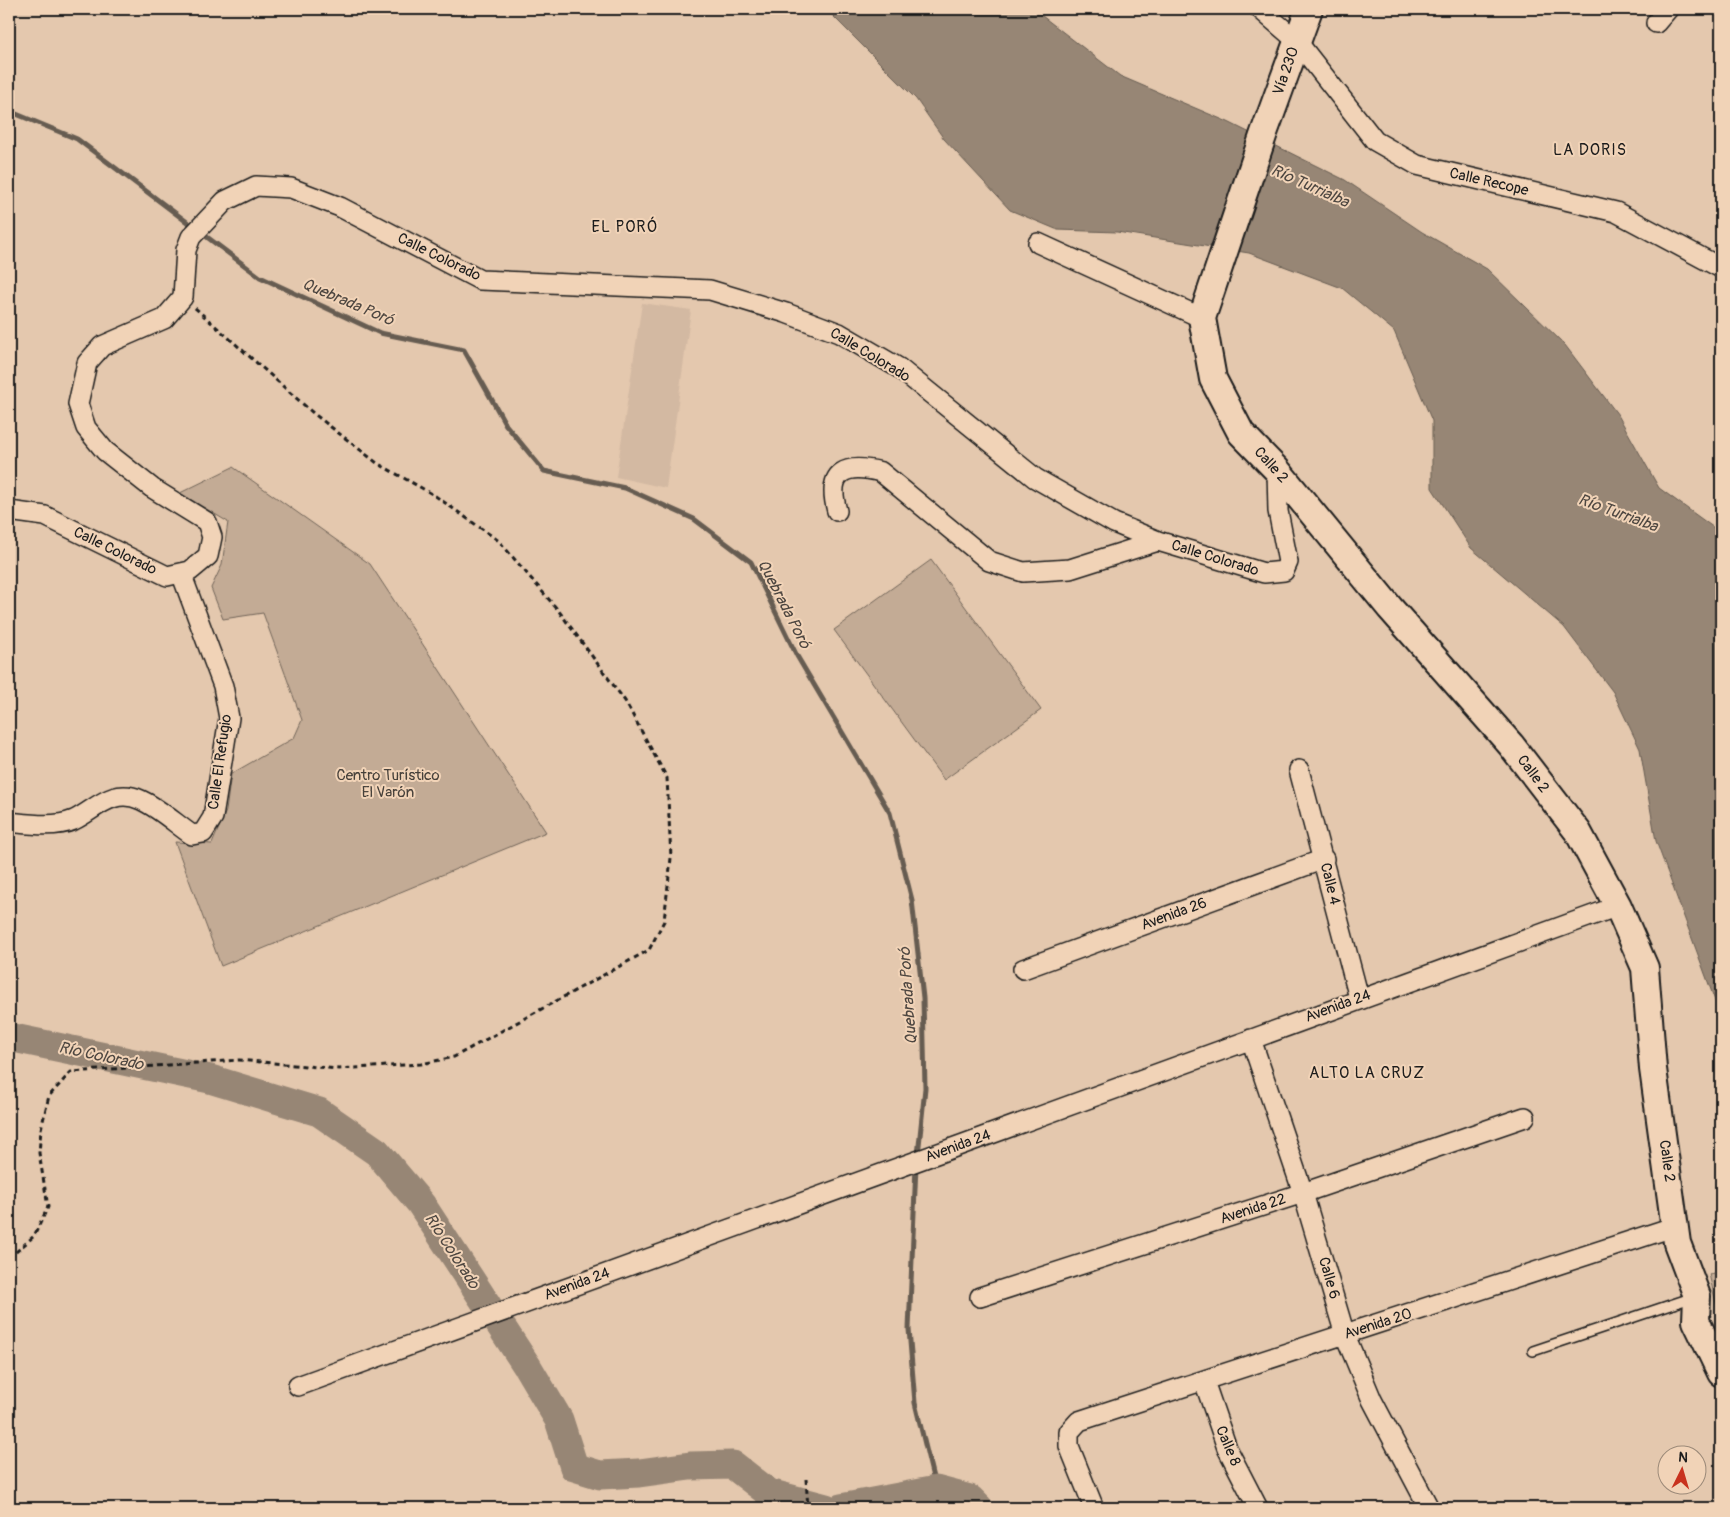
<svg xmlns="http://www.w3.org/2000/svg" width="1730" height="1517" viewBox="0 0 1730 1517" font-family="Pangolin,sans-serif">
<rect width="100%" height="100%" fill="#e4c8ae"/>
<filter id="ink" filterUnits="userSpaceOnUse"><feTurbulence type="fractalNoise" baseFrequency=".02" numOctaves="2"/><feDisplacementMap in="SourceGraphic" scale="10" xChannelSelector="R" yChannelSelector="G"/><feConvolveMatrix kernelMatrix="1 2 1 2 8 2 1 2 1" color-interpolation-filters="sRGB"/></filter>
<g filter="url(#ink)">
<path fill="#d3b9a2" d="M642,303l49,7 -25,178 -50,-11z"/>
<path fill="#c3ab95" stroke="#706458" d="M233,467l137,97 176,268 -325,134 -46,-124 37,2 14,-33 5,-37 63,-36 8,-18 -39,-107 -40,6 -12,-31 11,-23 6,-43 -48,-29z
M931,560l110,150 -97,70 -110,-150z
M1721,1272v52l-12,-50z"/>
<path fill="#978675" stroke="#665c51" d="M826,9h207l87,67 108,46 117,58 77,52 65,37 78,76 53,70 41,73 62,45v484l-65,-176 -16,-92 -27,-57 -49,-65 -93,-79 -39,-60v-67l-38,-90 -52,-43 -93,-35 -132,-21 -59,-2 -48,-20 -66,-71 -28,-40z"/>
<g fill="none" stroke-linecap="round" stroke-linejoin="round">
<path stroke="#665c51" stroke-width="5" d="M9,111l68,28 183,138 120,56 84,17 42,75 38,46 81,17 69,31 57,43 46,94 93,157 22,87 11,98 2,90 -7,67
M916,1166l-7,163 6,74 21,87"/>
<path stroke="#978675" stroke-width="29" d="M9,1037l201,42 109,33 58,40 44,52 106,162 32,54 15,47 26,8 39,-2 51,-7 43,-1 36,28 57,15
M841,1508l95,-18 34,9 9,9"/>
<g stroke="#1c1c1c" stroke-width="12">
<path id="service" d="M1533,1351l161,-54"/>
</g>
<g stroke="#1c1c1c" stroke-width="22">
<path id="minor" d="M1260,9l36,31 79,101 42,24 199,47 105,56
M1656,23l12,-14
M1038,243l164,75
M9,511l36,5 122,60 23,-5 18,-15 4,-19 -5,-15 -55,-34 -47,-37 -19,-23 -8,-24 9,-41 15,-17 62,-27 19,-22 3,-47 5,-13 34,-36 31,-15 35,2 49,19 140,73 230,10 76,23 53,20 60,35 136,110 79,45 44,18 106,32 20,-2 4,-9 -10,-51 -1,-41
M837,511c-11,-41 9,-48 44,-39l108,89 34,11 47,-3 88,-28
M1299,770l60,228
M9,822c20,2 46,6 65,-2 22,-11 39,-33 67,-20 18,8 35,24 51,35l11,-2 10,-16 16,-99 -6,-32 -42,-113
M1023,969l301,-110
M1251,1039l52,154 42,142 27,65 57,108
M980,1297l323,-104 222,-76
M1204,1381l23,67 31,60
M298,1386l1320,-480
M1094,1508l-25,-62v-14l10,-11 597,-195"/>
</g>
<g stroke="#1c1c1c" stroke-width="30">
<path id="secondary" d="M1309,9l-45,124 -62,185 11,61 28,54 36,37 113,138 121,137 67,87 40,74 27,62 8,101 24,174 20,53 -1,25 25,52"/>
</g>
<path stroke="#1c1c1c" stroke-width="3" stroke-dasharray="5 4" stroke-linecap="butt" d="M9,1258l25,-22 14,-29 -9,-54 2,-24 8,-33 22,-24 168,-12 100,9 82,-5 33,-7 195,-107 15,-29 7,-63 -4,-80 -42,-77 -67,-91 -59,-69 -65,-46 -57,-32 -64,-50 -119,-106
M806,1479l2,29"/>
<use href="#service" stroke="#f1d3b7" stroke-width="9"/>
<use href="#minor" stroke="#f1d3b7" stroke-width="19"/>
<use href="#secondary" stroke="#f1d3b7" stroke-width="26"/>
</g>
</g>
<g text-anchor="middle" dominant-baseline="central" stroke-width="4" stroke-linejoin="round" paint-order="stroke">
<g font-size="15" fill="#1c1c1c" stroke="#f1d3b7">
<text transform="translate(1286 71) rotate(-71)">Vía 230</text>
<text transform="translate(1489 182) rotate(13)">Calle Recope</text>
<text transform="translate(439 257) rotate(26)">Calle Colorado</text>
<text transform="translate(870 355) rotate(31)">Calle Colorado</text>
<text transform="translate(1271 465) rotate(48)">Calle 2</text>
<text transform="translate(115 551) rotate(26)">Calle Colorado</text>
<text transform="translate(1215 558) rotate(17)">Calle Colorado</text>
<text transform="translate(220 762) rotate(-82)">Calle El Refugio</text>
<text transform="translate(1533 774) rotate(53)">Calle 2</text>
<text transform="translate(1330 884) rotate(76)">Calle 4</text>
<text transform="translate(1174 914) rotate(-20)">Avenida 26</text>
<text transform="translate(1338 1006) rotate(-20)">Avenida 24</text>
<text transform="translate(958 1146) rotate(-20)">Avenida 24</text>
<text transform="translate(1667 1161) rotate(82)">Calle 2</text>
<text transform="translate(1253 1209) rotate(-18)">Avenida 22</text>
<text transform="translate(1329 1278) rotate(74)">Calle 6</text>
<text transform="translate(577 1284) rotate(-20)">Avenida 24</text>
<text transform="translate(1378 1324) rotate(-18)">Avenida 20</text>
<text transform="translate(1228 1446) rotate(67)">Calle 8</text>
</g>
<g font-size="15" fill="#46403a" stroke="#f1d3b7">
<text x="388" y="775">Centro Turístico<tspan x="388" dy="17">El Varón</tspan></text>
</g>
<g font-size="16" letter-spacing="1" fill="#1c1c1c" stroke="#f1d3b7">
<text x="1590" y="150">LA DORIS</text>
<text x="625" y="227">EL PORÓ</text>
<text x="1367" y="1073">ALTO LA CRUZ</text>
</g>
<g font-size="16" font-style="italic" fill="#4d4640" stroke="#f1d3b7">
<text transform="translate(1310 186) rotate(24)">Río Turrialba</text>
<text transform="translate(348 302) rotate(23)">Quebrada Poró</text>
<text transform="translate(1618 513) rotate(20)">Río Turrialba</text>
<text transform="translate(784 604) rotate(63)">Quebrada Poró</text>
<text transform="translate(908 996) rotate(-94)">Quebrada Poró</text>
<text transform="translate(101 1056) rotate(12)">Río Colorado</text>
<text transform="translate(452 1251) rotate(57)">Río Colorado</text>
</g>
</g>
<rect width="1730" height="1517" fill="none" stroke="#f1d3b7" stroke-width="30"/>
<rect x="15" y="15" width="1700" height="1487" fill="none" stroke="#1c1c1c" stroke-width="2" filter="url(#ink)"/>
<g transform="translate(1682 1470) rotate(5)"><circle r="24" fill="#f1d3b7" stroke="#9c8a79"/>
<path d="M0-4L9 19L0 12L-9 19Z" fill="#c8321e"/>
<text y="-8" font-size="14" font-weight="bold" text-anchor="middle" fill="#1c1c1c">N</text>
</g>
</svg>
